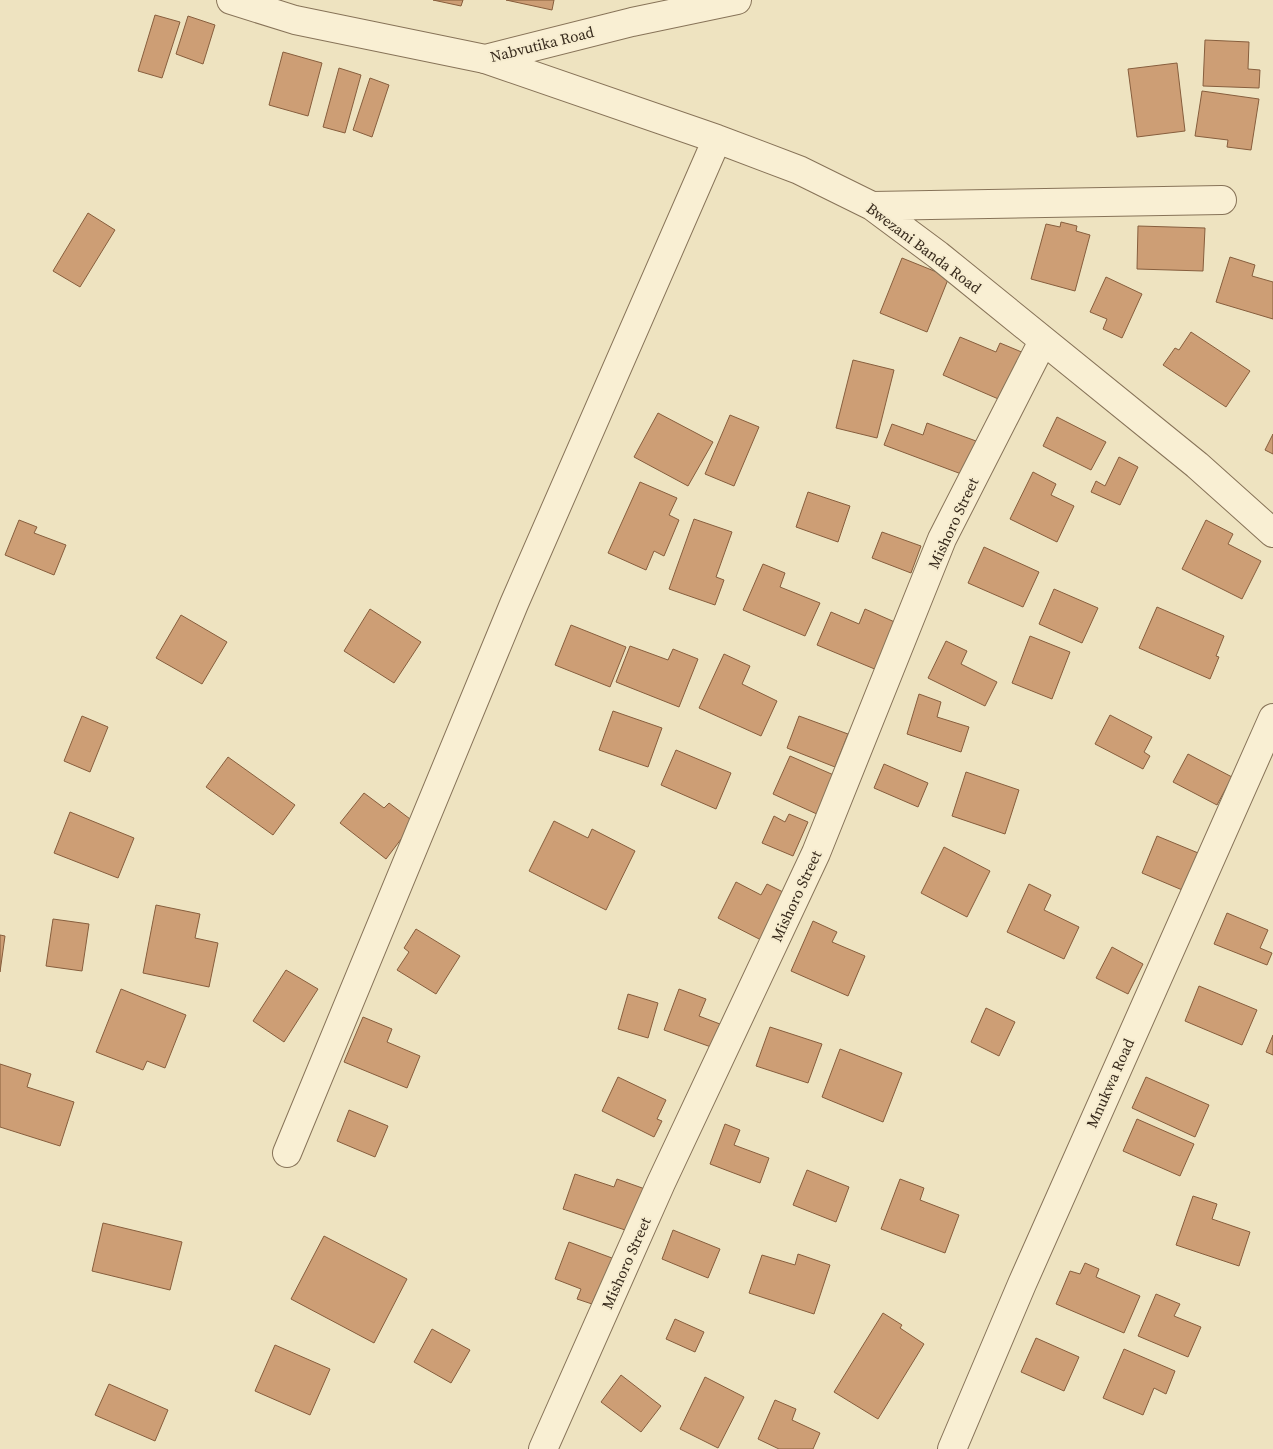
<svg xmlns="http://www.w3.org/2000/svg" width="1273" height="1449" viewBox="0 0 1273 1449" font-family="'Source Serif 4',serif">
<rect width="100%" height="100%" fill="#eee3c0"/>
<path fill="#cd9e75" stroke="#875e3d" d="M433,0h30l-2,6z
M506,0h48l-2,10z
M155,15l25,7 -18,56 -24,-7z
M188,16l27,9 -12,39 -27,-10z
M1205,40l44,2 -1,27 12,1 -1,18 -56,-2z
M283,52l39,11 -14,53 -39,-11z
M1177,63l8,68 -48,6 -9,-68z
M339,68l22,7 -16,58 -22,-6z
M370,78l19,7 -17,52 -19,-7z
M1202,91l57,8 -8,51 -24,-3 1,-7 -33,-4z
M88,213l27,17 -35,57 -27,-16z
M1061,222l16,4 -1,5 14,4 -15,56 -44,-12 15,-55 14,3z
M1138,226l67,2 -2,43 -66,-2z
M1230,257l25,8 -3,11 21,6v37l-57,-17z
M902,258l47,19 -22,55 -47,-19z
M1106,277l36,17 -20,44 -19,-9 4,-10 -17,-7z
M1191,332l59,39 -24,36 -63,-42 12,-17 4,2z
M960,337l36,15 4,-9 24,10 -21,48 -60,-26z
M853,360l41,10 -17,68 -41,-10z
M658,413l55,29 -25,44 -54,-29z
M730,415l29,12 -25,59 -29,-12z
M1057,417l49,25 -15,28 -48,-24z
M927,423l49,18 -12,34 -80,-30 8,-21 31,11z
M1273,434v20l-8,-4z
M1119,457l19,10 -18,38 -29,-13 5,-11 9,5z
M1033,472l23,12 -5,11 23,11 -17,36 -47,-23z
M640,482l37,16 -8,17 10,5 -15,36 -10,-5 -8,19 -38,-17z
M808,492l42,14 -12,36 -42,-15z
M694,519l38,13 -16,45 8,3 -9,25 -46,-16z
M19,520l18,7 -3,6 32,12 -12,30 -49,-20z
M1206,520l27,14 -5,10 33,17 -19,38 -60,-30z
M882,532l39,14 -10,27 -39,-15z
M984,547l55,25 -16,35 -55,-24z
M763,564l22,9 -5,14 40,16 -15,33 -62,-26z
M1054,589l44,19 -16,35 -43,-19z
M1157,607l67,29 -8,20 3,1 -9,22 -71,-31z
M370,609l51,33 -27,41 -50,-32z
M865,609l32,14 -20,47 -60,-25 14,-33 28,12z
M181,615l46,27 -25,42 -46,-26z
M571,625l55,22 -16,40 -55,-22z
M1030,636l40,16 -18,47 -40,-16z
M946,641l21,10 -6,13 36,18 -12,24 -57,-28z
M630,646l38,14 5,-11 25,10 -19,48 -63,-25z
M724,654l26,12 -8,18 35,17 -16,35 -62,-28z
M919,694l22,8 -4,15 32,10 -8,25 -54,-18z
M613,711l49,17 -14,39 -49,-17z
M1110,715l42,22 -8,15 6,4 -7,13 -48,-25z
M82,716l26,11 -18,45 -26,-11z
M799,716l49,18 -13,33 -48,-19z
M676,750l55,23 -15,36 -55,-24z
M1188,754l44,23 -15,28 -44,-23z
M790,756l46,20 -17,39 -46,-21z
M228,757l67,48 -22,30 -67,-48z
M884,764l44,19 -10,24 -44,-19z
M966,772l53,18 -14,44 -53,-18z
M364,793l20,15 5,-5 25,19 -28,37 -46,-36z
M70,812l64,26 -16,40 -64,-25z
M789,814l19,8 -15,34 -31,-13 12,-27 11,6z
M554,821l34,17 4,-9 43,22 -29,59 -77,-39z
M1157,836l46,19 -16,37 -45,-19z
M944,847l46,24 -23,46 -46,-24z
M736,882l25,13 6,-11 22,11 -24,47 -47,-24z
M1029,884l22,11 -7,15 35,17 -15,32 -57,-27z
M156,905l44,9 -5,24 23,5 -9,44 -66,-14z
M1227,913l41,17 -8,18 12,5 -5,12 -53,-21z
M53,919l36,5 -7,47 -36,-5z
M813,921l24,11 -5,10 33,14 -17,40 -57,-25z
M416,929l44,27 -24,38 -39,-24 12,-18 -5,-4z
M0,935l5,1 -5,36z
M1112,947l31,17 -15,30 -32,-16z
M286,970l32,19 -34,53 -31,-21z
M1199,986l58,24 -15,35 -57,-24z
M121,989l65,26 -21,53 -18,-7 -4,9 -47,-18z
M679,989l27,10 -7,17 21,8 -9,23 -47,-17z
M628,994l30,9 -10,35 -30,-9z
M986,1008l29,14 -16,34 -28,-14z
M363,1017l29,12 -5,13 33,14 -13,32 -63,-26z
M770,1027l52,17 -14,39 -52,-17z
M1273,1035v20l-7,-3z
M840,1049l62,24 -19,49 -61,-25z
M0,1064l31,10 -4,13 47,15 -14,44 -60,-19z
M618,1077l48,23 -9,19 5,2 -8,16 -52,-26z
M1146,1077l63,28 -14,32 -63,-29z
M349,1110l39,16 -13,31 -38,-16z
M1137,1119l57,25 -14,32 -57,-25z
M725,1124l15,6 -6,15 35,13 -9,25 -50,-19z
M807,1170l42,17 -13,35 -43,-17z
M575,1174l39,13 3,-8 28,10 -14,43 -68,-23z
M900,1179l24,9 -4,12 39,15 -14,38 -64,-24z
M1193,1196l24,8 -5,15 38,13 -11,34 -63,-21z
M103,1223l79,19 -12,48 -78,-19z
M673,1230l47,19 -12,29 -46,-19z
M324,1236l83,43 -33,64 -83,-44z
M569,1242l51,19 -13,37 -11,-4 -4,10 -15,-5 4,-10 -26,-10z
M798,1254l32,11 -16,49 -65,-21 13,-38 33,10z
M1085,1263l14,6 -3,8 44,19 -16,37 -68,-29 14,-33 10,3z
M1156,1294l24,10 -6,12 27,11 -13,30 -50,-21z
M883,1313l19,12 -2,3 24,16 -46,75 -44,-27z
M675,1319l29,13 -9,20 -29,-13z
M432,1329l38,21 -19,33 -37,-21z
M1036,1338l43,19 -15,34 -43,-19z
M275,1345l55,24 -20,46 -55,-24z
M1124,1349l51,22 -9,23 -12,-6 -11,27 -40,-17z
M621,1375l40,31 -20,26 -40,-30z
M705,1377l39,20 -26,51 -38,-19z
M109,1384l59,26 -13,31 -60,-26z
M775,1400l21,9 -4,11 28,13 -7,16h-34l-21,-10z"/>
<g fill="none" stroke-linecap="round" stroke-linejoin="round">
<g stroke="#877358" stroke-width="30">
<path id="minor" d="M485,59l232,80 82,31 73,36 66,49 259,210 76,68
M872,206l350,-6
M287,1153l227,-549 203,-465
M543,1449l118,-266 155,-330 126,-314 101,-198
M952,1449l70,-165 251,-566"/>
</g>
<g stroke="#877358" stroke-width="30">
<path id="tertiary" d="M231,0l64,20 190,39 147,-37 105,-22"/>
</g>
<use href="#minor" stroke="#f9efd3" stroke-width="28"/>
<use href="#tertiary" stroke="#f9efd3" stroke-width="28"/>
</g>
<g text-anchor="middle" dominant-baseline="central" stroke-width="4" stroke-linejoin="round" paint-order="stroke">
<g font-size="15" fill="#372a1c" stroke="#f6eccf">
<text transform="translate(542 44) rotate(-14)">Nabvutika Road</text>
<text transform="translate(924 248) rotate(37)">Bwezani Banda Road</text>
<text transform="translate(953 523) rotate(-65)">Mishoro Street</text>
<text transform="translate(796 896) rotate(-65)">Mishoro Street</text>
<text transform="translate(1110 1083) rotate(-66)">Mnukwa Road</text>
<text transform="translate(626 1263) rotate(-66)">Mishoro Street</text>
</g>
</g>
</svg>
